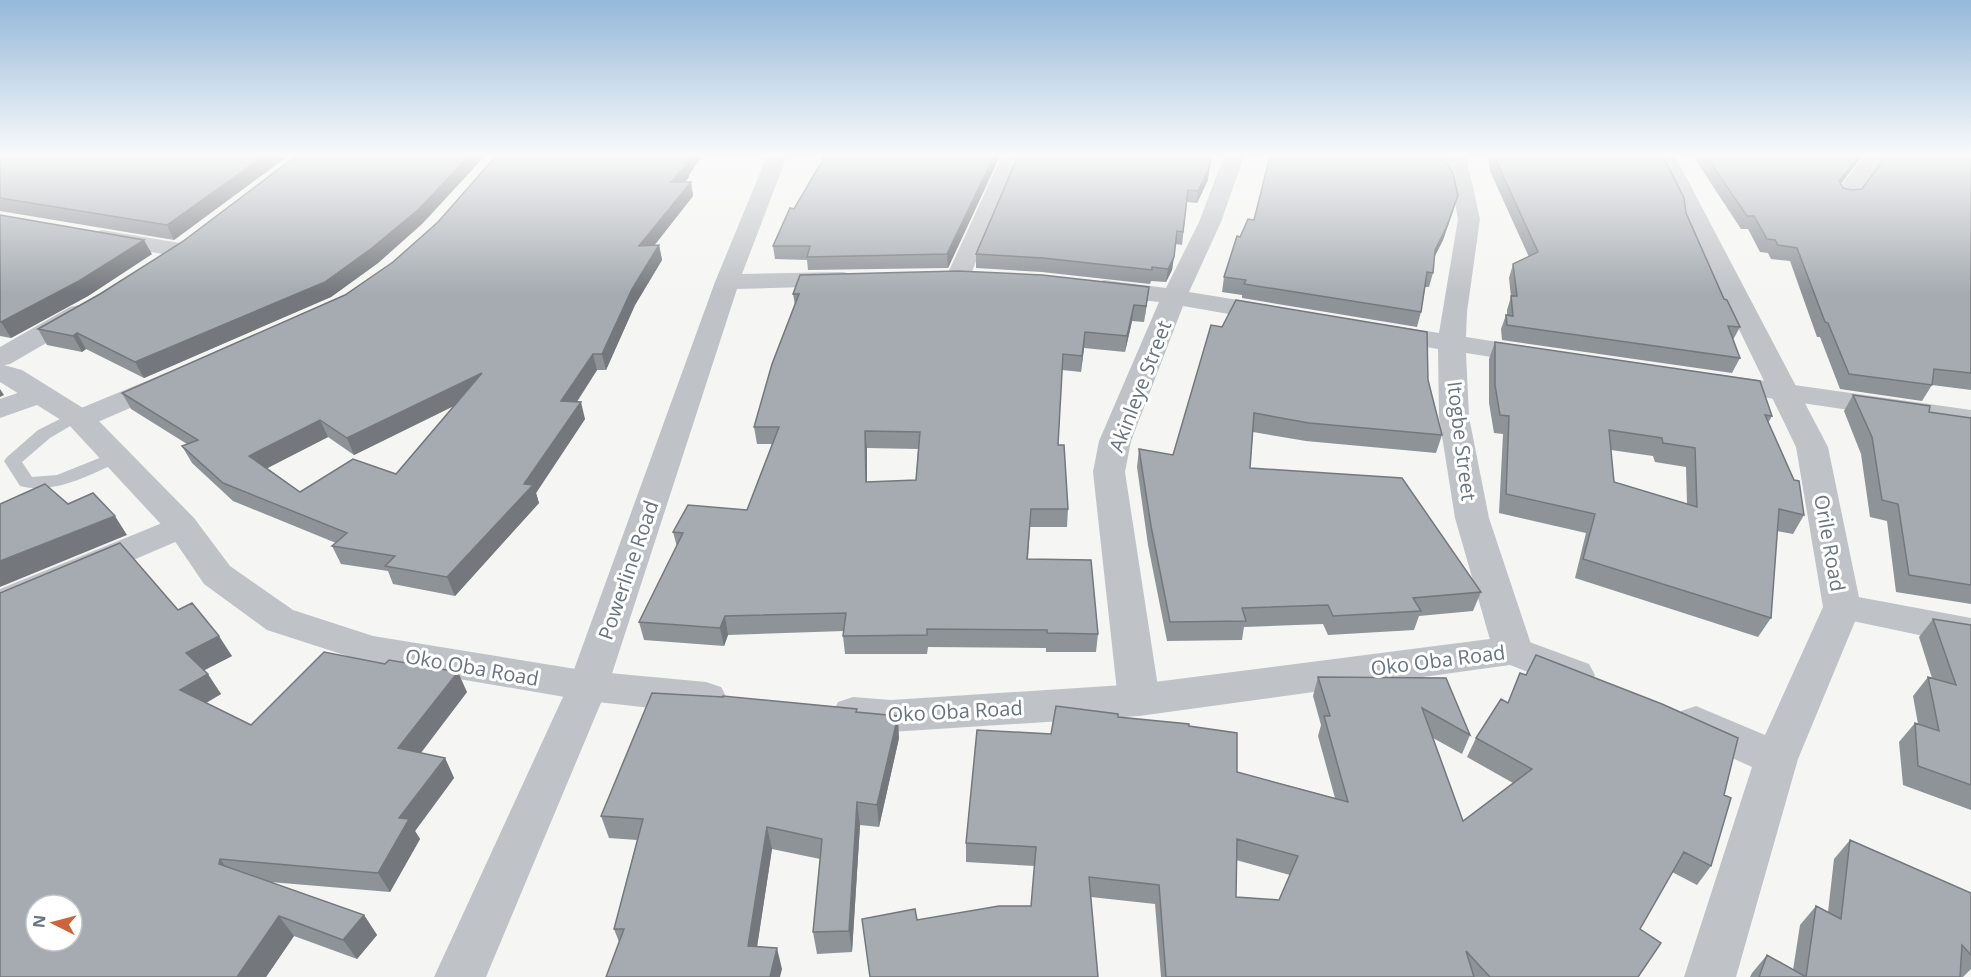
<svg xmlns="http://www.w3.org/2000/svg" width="1971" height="977" viewBox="0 0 1971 977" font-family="'Open Sans',sans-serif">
<rect width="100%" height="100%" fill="#f5f5f3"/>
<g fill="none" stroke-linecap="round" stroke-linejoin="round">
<path fill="#bfc2c6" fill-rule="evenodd" d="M76,411l8,5 -2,3 -32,19 -28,24 10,15 25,-2 60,-24 6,1 3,4 -3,4c-32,14 -67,35 -103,26l-16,-25 3,-4 31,-27z"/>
<path fill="#bfc2c6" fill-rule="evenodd" d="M767,156h20l-45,118 101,-2 9,2 3,5 -3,5 -9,2 -106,3 -129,397 -122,291h-52l134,-291 147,-404z
M1002,156h20l-34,74 -18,47 -3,5 -9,2 -9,-2 -3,-5z
M1224,156h20l-23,66 -32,70 86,14 9,2 4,6 -4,6 -9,2 -92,-16 -52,135 -6,31 35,228 -6,11 -15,5 -15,-5 -6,-11 -25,-228 6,-31 60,-139 -55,-6 -9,-3 -4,-5 4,-5 9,-3 62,8 33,-66z
M1446,156h20l14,63 -13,93 -1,25 70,11 10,2 4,6 -4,6 -10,2 -70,-11 3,64 20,101 44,132 -6,10 -14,4 -14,-4 -6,-10 -38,-132 -16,-101 -1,-68 -66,-11 -3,-6 3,-6 10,-2 57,9 19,-114z
M1865,156h21l-32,44 -8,1 -8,-1 -3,-5 11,-16z
M102,230l78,13 8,2 4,5 -4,5 -8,2 -86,-15 -4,-5 4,-5z
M79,305l9,2 4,6 -4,6 -78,45 -10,2v-19l70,-40z
M166,373l10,3 4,6 -4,6 -85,37 -11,3 -11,-3 -4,-6 4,-6z
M1717,374l254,36v18l-264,-39 -4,-6 4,-6z
M41,385l10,3 5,6 -5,6 -51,18v-19z
M182,515l12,3 5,8 -5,8 -194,83v-28z
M1842,594l129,24v28l-142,-30 -6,-9 6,-9z"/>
<path fill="#bfc2c6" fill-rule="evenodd" d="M1655,156h20l153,291 33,160 -63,152 -62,218h-52l68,-210 -71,-32 -6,-12 6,-12 15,-5 69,29 58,-128 -27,-160z
M0,364l22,6 69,43 103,105 36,48 63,44 80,26 215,35 118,11 15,5 6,11 -6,11 -15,5 -118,-13 -216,-37 -105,-34 -63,-46 -34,-50 -101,-109 -69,-43z
M1513,636l76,28 6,11 -6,11 -14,4 -65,-25 -371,51 -248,16 -38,-3 -15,-5 -6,-11 6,-11 15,-5 38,3 248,-16z"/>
</g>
<path fill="#8e9398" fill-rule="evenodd" d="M0,156h288l-114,84 -174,-29z
M1000,156l-52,112 -140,2 -1,-10 -32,-1 -2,-13 21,-37z
M1488,156h175l23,57 38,86 16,28 -7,13 7,18 -8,15 -230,-33 -1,-11 5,-14h1v-5l4,-13 -2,-19 4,-14 16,-7 -39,-86z
M1693,156h169l-21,28 2,4 9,2 10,-1 109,-33v234l-39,-5 -10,16 -82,-12 -20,-52h-3l-27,-76 -19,-2 -3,-6 -8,-1 -12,-23h-7z
M689,175v2l-4,5h6l2,14 -39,49h5l3,15 -27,45 -29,65h-9l-20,32 8,17 -49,74 3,10 -84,93 -62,-12 -5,-13 -47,-7 -9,-18 4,-3 -103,-42 -41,-38 -10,-17 5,-2 -56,-35 -9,-16 223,-98 48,-33 45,-40zM454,406l-58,68 -96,18 -33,-24 61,-31 26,18z
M1208,180l-11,23 -10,-1 -5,43 -7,-1 -3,26 -6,12 -15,-1 -1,3 -108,-12 -66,-4v-14z
M1454,209l-11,31 -9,17 -1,16 -4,14h-4l-4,25 -4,15 -175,-29v-3l-20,-3 2,-15 16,-40 14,-17z
M0,215l152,39 -64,42 -77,42 -11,-2z
M423,223l-45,40 -47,34 -187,81 -58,-29 -4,3 -35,-7 -9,-16 62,-35 82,-52z
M793,294l354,9 -3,19 -12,-1 -7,31 -41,-4 -3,24 -19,-2 -4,75 10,64 -1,18h-37l-2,32 70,75 -2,18h-50v-4l-118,-1 -1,7h-82l-2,-18 1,-5 -116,4 -4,11 -80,-6 -5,-18 38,-75 -4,-15 74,-22 25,-66h-15l-3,-17 41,-122zM867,448l51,1 -2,31 -49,2z
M1222,327l206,53 14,55 -6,18 -130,-12 -53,-9 -3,36 231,124 -8,19 -54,5 -5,14 -86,5 -5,-11 -79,3 -2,13 -75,1 -19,-96 -11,-78 2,-18 34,6z
M1495,342l277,74 -4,7 36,92 -11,19 -16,-3 -6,87 -13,19 -183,-59 11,-45 -87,-20 4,-79 -9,-1 -5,-30v-44zM1611,450l42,6 2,6 31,5 1,37 -73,-22z
M1853,395l76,17 42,6v186l-75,-12 -9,-71 -17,-4 -9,-63 -17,-43z
M178,610l54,46 -28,14 17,24 -15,9 45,22 216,-33 -46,61 24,5 9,20 -39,53 5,8 -30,53 -120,-10 94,33 13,20 -20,24 -63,-23 -28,41h-266z
M1933,619l38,6v185l-68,-25 -4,-43 16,-19 3,1 -5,-28 15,-19 4,1 -13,-41z
M1520,673l204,122 -13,71 -14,19 -25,-13 -32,57 -2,48h-477l-6,-73 -64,-7 7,80 -181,-57 114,-14 4,-40 -69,-4v-19l85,-109 67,-17 71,9 48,46 98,26 -17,-62 3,-11 -8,-29 5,-19 128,1 24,57 -8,19 -29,-16 30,83 50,-38 -46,-26 9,-19 32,-35zM1236,860l54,15 -11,25 -43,-3z
M857,712l42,26 -20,89 -19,-2 -8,127 -35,2 -4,-22 7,-73 -48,-10 -15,97 25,23 -163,-27 -5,-13 23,-89 -28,-2 -8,-22z
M1850,840l121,53v76l-8,8h-213l2,-4 15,-18 26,15 7,-45 16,-19 12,6 6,-53z"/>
<path fill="#74787c" d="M264,156h24l-114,84 -7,-15z
M469,156h16l-62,67 -45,40 -47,34 -187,81 -9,-16z
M690,156h12l-13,19v2l-16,18 -2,-13z
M994,156h6l-52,112 -1,-14z
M1211,156l-3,24 -11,23 1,-12z
M1859,156h3l-29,38 6,-13z
M691,182l2,14 -50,64 -4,-14z
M1458,195l-15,45 -12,24 4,-14z
M144,240l8,14 -64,42 -77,42 -10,-16z
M659,245l3,15 -27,45 -29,65 -4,-16 30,-65z
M1174,257l-2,13 -6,12 2,-13z
M1149,287l-2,16 -3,19 2,-16z
M1134,305l-2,16 -7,31 2,-16z
M1085,332l-1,16 -3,24 1,-16z
M77,333l9,16 -4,3 -9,-16z
M593,354l4,16 -31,48 -5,-17z
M482,373l6,16 -134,66 -7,-17z
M0,389l4,6 -4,2z
M581,402l4,17 -49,74 3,10 -84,93 -8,-19 77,-93z
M320,420l8,17 -70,36 -9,-17z
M865,431l2,17v51l-1,-17z
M115,516l12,19 -127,52v-26z
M725,616l3,19 -4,11 -4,-18z
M219,636l13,20 -33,17 -13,-20z
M458,672l9,20 -58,76 -11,-20z
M208,674l13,20 -27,16 -14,-20z
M898,716l1,22 -20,89 -2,-22z
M445,758l9,20 -39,53 5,8 -30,53 -12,-19 21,-55z
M857,802l3,23 -8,127 -3,-21z
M767,827l5,22 -18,118 -6,-21z
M220,859l15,20 -16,-15z
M364,915l13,20 -20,24 -14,-19z
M279,916l15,20 -28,41h-29z
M777,948l5,21 -2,8h-10z"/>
<path fill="#a5abb1" stroke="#74787c" stroke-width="1.5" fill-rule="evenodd" d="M0,156h264l-97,69 -167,-27z
M296,156h173l-50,53 -47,39 -47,34 -190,80 -58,-29 -4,3 -35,-7 62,-35 82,-52z
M496,156h194l-5,7 2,1 -16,18h20l-52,64 20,-1 -27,44 -30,65h-9l-32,47 20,1 -57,82 9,1 -86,92 -62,-11 10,-10 -63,-10 15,-13 -124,-50 -41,-37 16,-6 -76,-47 223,-98 48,-33 45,-40zM482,373l-86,101 -43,-15 -53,33 -51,-36 71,-36 27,18z
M825,156h169l-47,98 -140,3 3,-11h-37l17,-38 4,1z
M1018,156h193l-2,12 -11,23 -10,-1 -5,42 -6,-1 -3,26 -6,12 -16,-2v3l-109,-12 -67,-4z
M1270,156h173l10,18 5,21 -11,31 -12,24 -2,23 -6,-1 -6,40 -177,-28 2,-4 -22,-3 13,-41 3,1 8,-18 6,1z
M1494,156h169l21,42 2,15 38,86 3,1 13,27 -12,-1 12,32 -233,-33 -1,-10 7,1 -2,-20h6l-4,-32 25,-12z
M1706,156h153l-20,25 4,7 9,2 10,-1 24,-33h85v217l-37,-4 -2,16 -83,-11 -21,-51 -3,-1 -28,-74 -19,-3 -3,-5 -8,-1 -13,-23h-7z
M0,215l144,25 -65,41 -78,41h-1z
M958,271l84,4 107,12 -3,19 -12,-1 -7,31 -42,-4 -3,24 -19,-2 -5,91h6l4,64h-37l-4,50 64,1 7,74 -51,-1v-3l-120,-1v6l-84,1 3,-23 -121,3 -5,12 -81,-6 44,-89 -10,-1 15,-27 59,5 32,-83h-25l18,-63 27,-70h-6l7,-19zM865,431l55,1 -4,48 -50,2z
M1236,300l191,32 1,48 14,55 -133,-12 -55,-10 -4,55 152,10 79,114 -68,6 8,13 -88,5 -5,-11 -86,3 4,13 -76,1 -19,-96 -12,-77 34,6 38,-130 11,2z
M1495,342l265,39 12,35 -7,-1 29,65 5,1 5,34 -25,-6 -8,109 -188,-59 12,-45 -89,-20 3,-78 -9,-1 -5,-30zM1609,430l53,8 1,5 32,5 2,59 -83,-25z
M1853,395l77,11 -1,6 42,6v167l-62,-10 -11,-71 -16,-4 -10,-63z
M45,484l23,20 25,-11 22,23 -115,45v-57z
M120,543l58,67 14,-7 27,33 -33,17 22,21 -28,16 71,35 73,-73 61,12 4,-4 69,12 -60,76 47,10 -46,60 10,1 -31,54 -158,-14 -1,5 145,51 -21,25 -64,-24 -42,61h-237v-384zM36,905h36v36h-36z
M1933,619l38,6v160l-53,-19 -3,-43 24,8 -11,-54 28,8z
M1536,655l126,49 76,34 -14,57 7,3 -20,68 -27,-14 -44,77 21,14 -23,34h-148l-24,-26 8,26h-308l-7,-92 -70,-8 9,100h-228l-8,-58 53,-10 2,11 82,-14h32l5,-59 -70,-4 11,-113 74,4 5,-28 62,8v3l71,7v2l48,7v39l111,30 -24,-86h6l-12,-39 128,1 24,57 -48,-27 41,113 69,-52 -56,-31 25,-39 7,4 12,-30 6,2zM1237,839l61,17 -19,44 -43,-3z
M652,693l71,4v-1l134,13 -1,3 42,4 -21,89 -20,-3 -8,129 -36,1 9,-93 -55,-12 -19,119 29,2 -7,29h-164l18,-48h-10l29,-110 -42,-3z
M1850,840l121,53v62l-9,-10 -2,32h-201l8,-22 39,22 10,-71 25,13z"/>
<linearGradient id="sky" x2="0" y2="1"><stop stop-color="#94b9da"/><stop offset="0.53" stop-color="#fafafa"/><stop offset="1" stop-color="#fafafa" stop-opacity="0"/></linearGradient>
<rect width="1971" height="293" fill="url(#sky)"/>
<g text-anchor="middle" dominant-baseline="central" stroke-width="6" stroke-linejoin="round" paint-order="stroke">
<g font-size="20" fill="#687480" stroke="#fff">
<text transform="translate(1140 386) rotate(-69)">Akinleye Street</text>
<text transform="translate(1462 441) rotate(83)">Itogbe Street</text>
<text transform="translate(1830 543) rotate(80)">Orile Road</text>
<text transform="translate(628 570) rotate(-71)">Powerline Road</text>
<text transform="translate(1438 660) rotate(-7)">Oko Oba Road</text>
<text transform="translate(472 667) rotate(10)">Oko Oba Road</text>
<text transform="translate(955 711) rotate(-3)">Oko Oba Road</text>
</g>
</g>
<g transform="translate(54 923) rotate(276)"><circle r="28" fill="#ffffff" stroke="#c3c7cc" stroke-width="1.5"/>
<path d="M0-4.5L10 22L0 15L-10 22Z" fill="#cc643c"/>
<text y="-9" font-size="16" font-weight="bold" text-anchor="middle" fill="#687480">N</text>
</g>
</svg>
